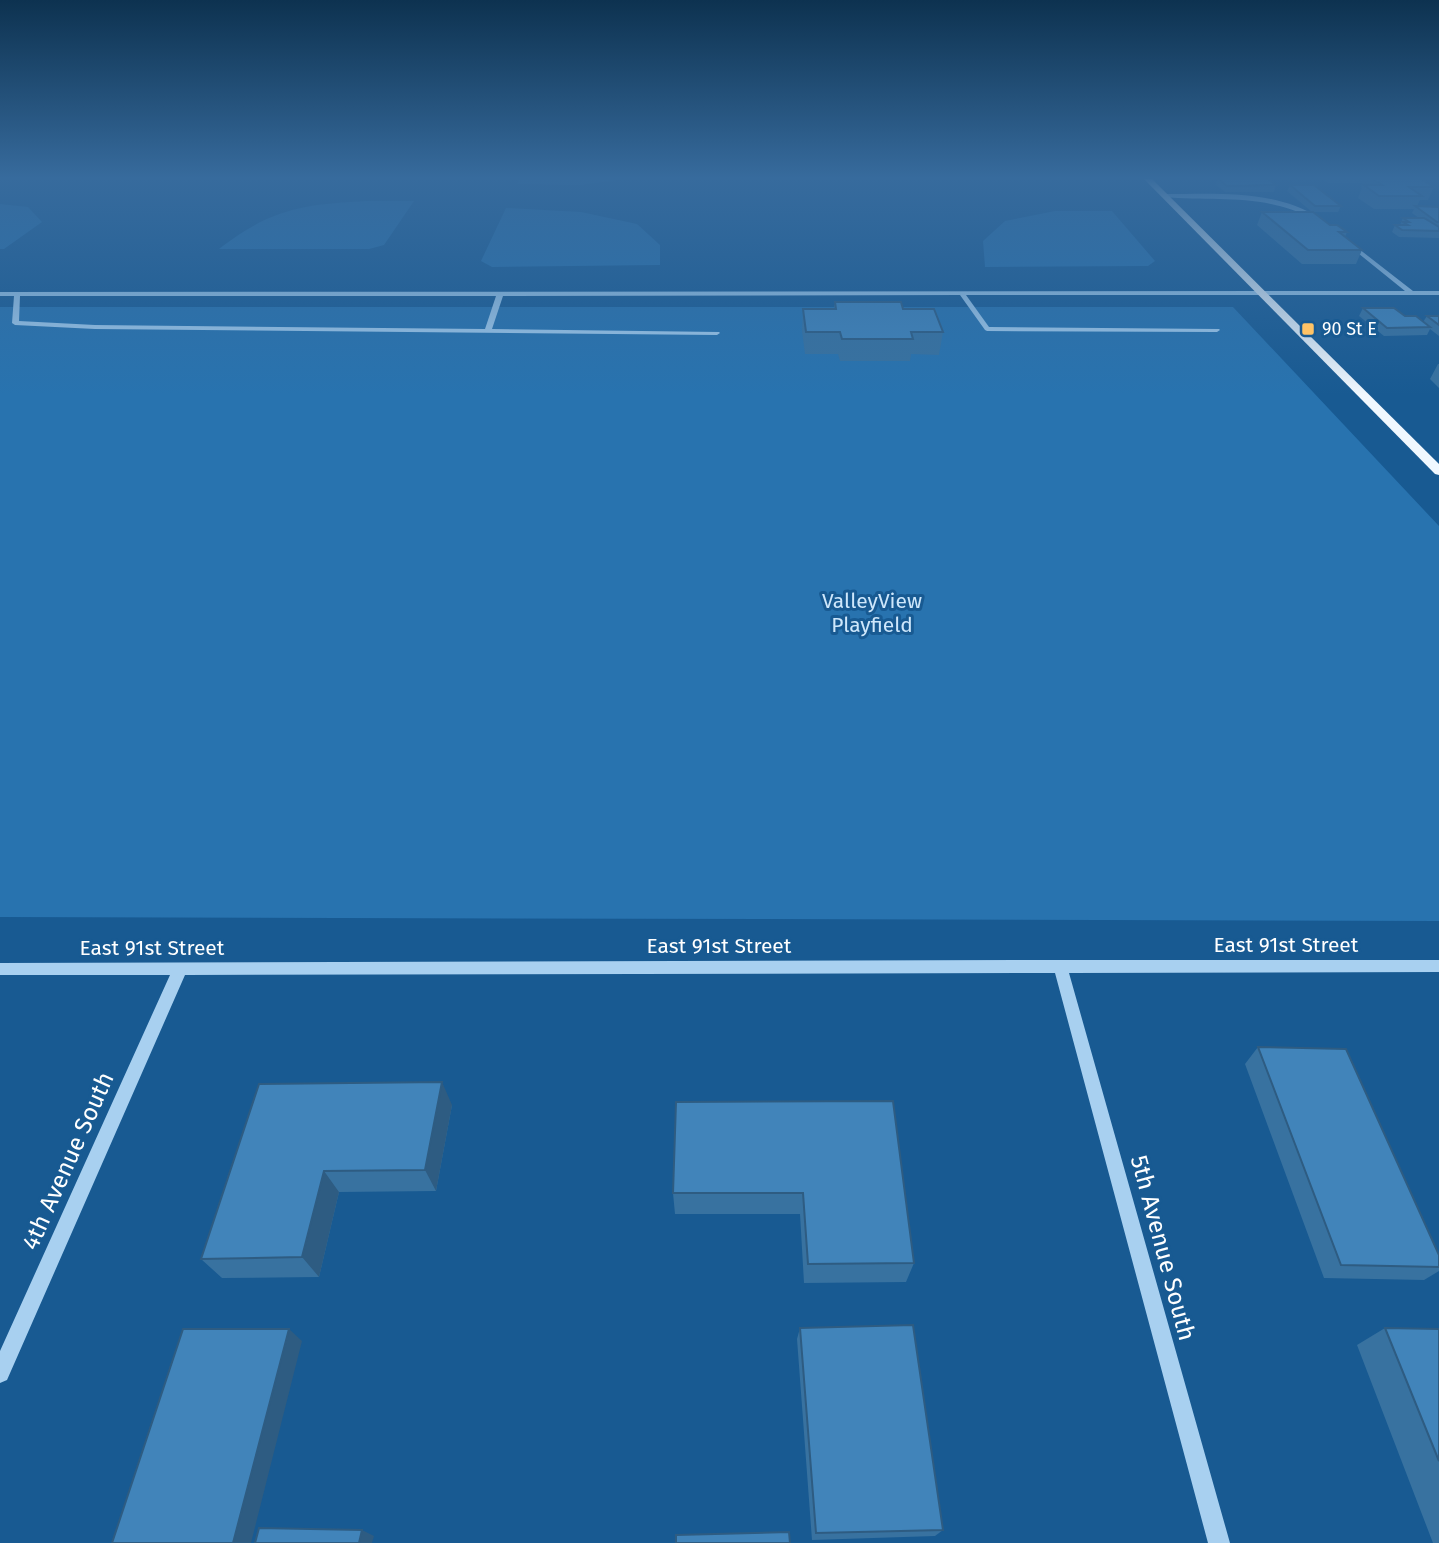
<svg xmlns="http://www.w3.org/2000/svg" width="1439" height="1543" viewBox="0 0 1439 1543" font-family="'Fira Sans',sans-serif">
<rect width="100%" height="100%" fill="#185a92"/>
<path fill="#2873af" d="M520,179h105l-45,6 -63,-1z
M367,201h47l-30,44 -15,4h-150c51,-40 85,-45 148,-48z
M0,204l28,3 14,15 -38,27h-4z
M506,208l75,4 56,12 23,21v20l-168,2 -11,-6z
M1055,211h57l43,50 -7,5 -163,1 -2,-26 22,-20z
M0,307h1233l206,219v395l-1439,-4z"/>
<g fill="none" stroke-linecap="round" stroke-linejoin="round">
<path fill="#a8d0f0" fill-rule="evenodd" d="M1165,194c50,0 110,-5 154,24l-5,1c-55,-27 -94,-17 -151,-22z
M1350,242l63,49h26v4h-473l23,32 230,2 1,1 -3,2 -230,-1 -2,-1 -25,-35 -457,1 -11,33 227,3 1,1 -3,2 -622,-6 -80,-4 -3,-2 2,-27h-14v-4l1405,-1 -57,-46zM20,296h476l-11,33 -390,-4 -76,-4z
M1060,960h379v12l-370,1 161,570h-22l-153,-570 -870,2 -178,405 -7,3v-32l170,-376h-170v-12z"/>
<path fill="#f0f8ff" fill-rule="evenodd" d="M1144,179h8l287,285v11l-4,-1z"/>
</g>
<path fill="#3872a0" d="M1217,179h51l8,6 -2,7h-49l-9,-7z
M1323,179h98l13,8 -6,13h-8l-3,6 22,1v31l-40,-1 -7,-5 3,-7h5l3,-7h16l-7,-5 2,-4h-40l-16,-11 4,-10 -1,-1 2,-4h-35z
M1290,185l51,21 -3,6h-24l16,13 17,7 -2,5 17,13 -6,14h-54l-45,-39 5,-13h50l-25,-21z
M835,302l68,7 40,23 -4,23 -28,-1 -1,7h-70l-2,-7h-33l-3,-23 1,-22h31z
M1363,308l42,8 18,6 4,-6h12v20l-9,-7 -3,6 -43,1 -25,-20z
M1438,364h1v24l-9,-9z
M1258,1047l181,208v16l-15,9 -100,-2 -79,-214z
M259,1084l193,21 -16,86 -97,1 -20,85 -97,1 -21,-19z
M676,1102l238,161 -8,19 -102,1 -4,-69h-125l-2,-21z
M800,1328l143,202 -8,6 -123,4 -15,-201z
M1385,1328l54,1v214h-6l-76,-198z"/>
<path fill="#2e5c82" d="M442,1082l10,23 -16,86 -11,-21z
M324,1171l15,21 -20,85 -17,-20z
M289,1329l13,12 -51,202h-18z
M362,1530l12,6 -2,7h-13z"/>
<path fill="#4184ba" stroke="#2e5c82" stroke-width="2" d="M1219,179h49l8,6 -49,1z
M1373,179h48l13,8h-25l13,9h-43l-15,-11h18z
M1290,185h24l27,21h-26z
M1415,206l24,1v15h-2z
M1262,212h51l17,13h7l10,7h-8l23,18h-54z
M1403,218h21l15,9v4l-37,-1 -7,-5h13l-5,-3h6z
M835,302h66l2,7h31l9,23h-32l2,7h-71l-2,-7h-34l-3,-23h33z
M1363,308h31l11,8h11l14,11 -43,1z
M1427,316h12v9z
M1258,1047l88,2 93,206v12l-98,-2z
M442,1082l-17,88 -101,1 -22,86 -101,2 58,-175z
M893,1101l21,162 -106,1 -5,-71h-130l3,-91z
M913,1325l30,205 -127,3 -16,-205z
M1385,1328l54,1v132z
M183,1329h106l-56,214h-121z
M259,1528l103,2 -3,13h-104z
M789,1532l1,11h-114v-8z"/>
<linearGradient id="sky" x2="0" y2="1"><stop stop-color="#0d3250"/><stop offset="0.45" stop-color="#376b9d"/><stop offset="1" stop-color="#376b9d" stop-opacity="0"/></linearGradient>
<rect width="1439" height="395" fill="url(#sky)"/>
<rect fill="#ffc366" stroke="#185a92" stroke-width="2.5" x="1301" y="322" width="14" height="14" rx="3.5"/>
<g text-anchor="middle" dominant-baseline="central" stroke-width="6" stroke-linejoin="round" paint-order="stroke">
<g font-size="18" fill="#fff" stroke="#185a92" text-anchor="start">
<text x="1322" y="329">90 St E</text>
</g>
<g font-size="21" fill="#cee7fb" stroke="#185a92">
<text x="872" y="601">ValleyView<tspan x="872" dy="24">Playfield</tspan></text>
</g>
<g font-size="21" fill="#fff" stroke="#185a92">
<text x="1286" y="945">East 91st Street</text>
<text x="719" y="946">East 91st Street</text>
<text x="152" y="948">East 91st Street</text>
</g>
<g font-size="24" fill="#fff" stroke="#185a92">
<text transform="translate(68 1161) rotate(-66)">4th Avenue South</text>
<text transform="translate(1163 1248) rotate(75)">5th Avenue South</text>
</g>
</g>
</svg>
